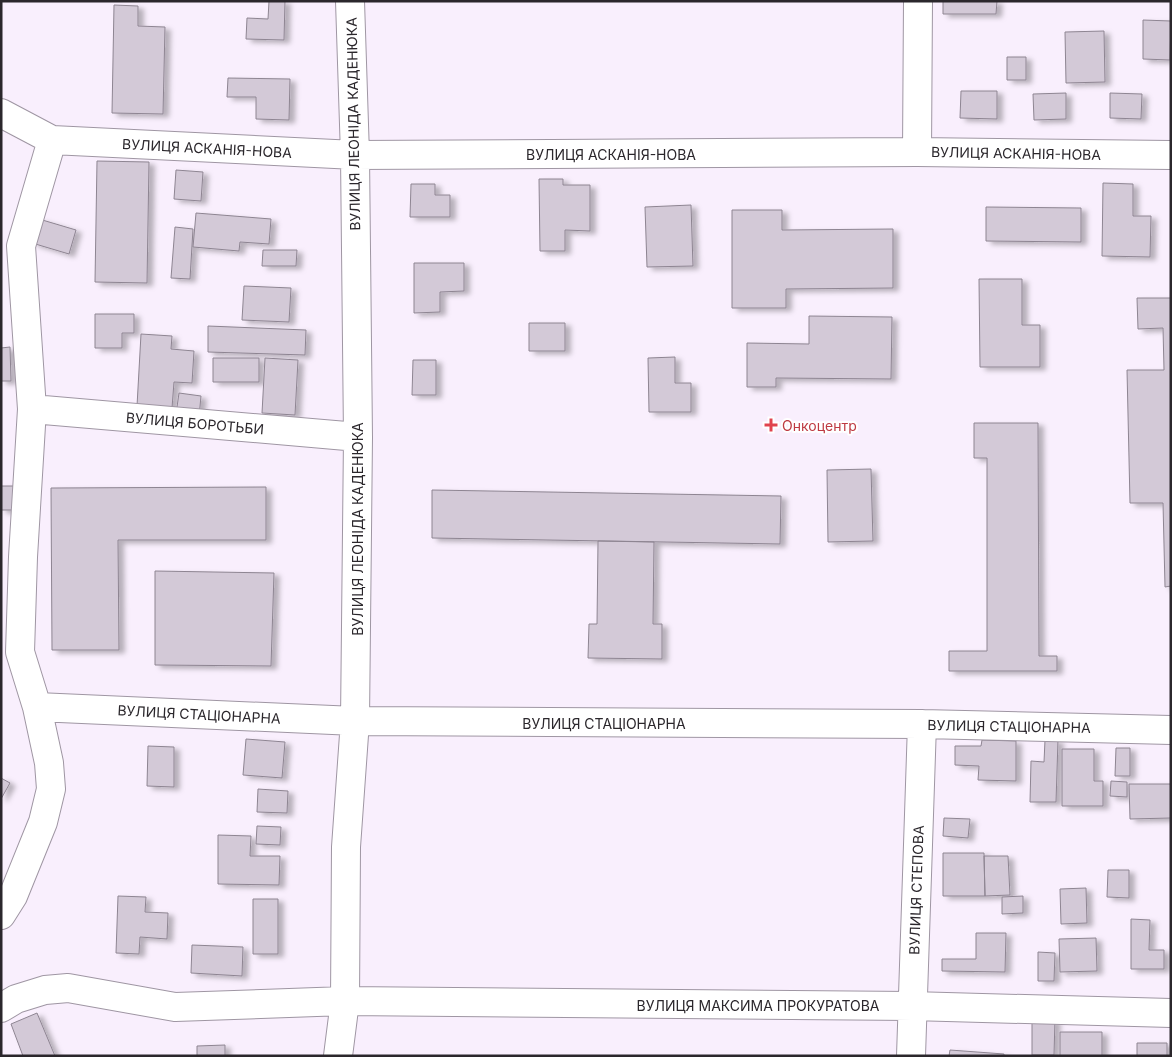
<svg xmlns="http://www.w3.org/2000/svg" width="1172" height="1057" viewBox="0 0 1172 1057" font-family="Inter,sans-serif">
<defs>
<filter id="shadow"><feDropShadow dx="5.5" dy="3" stdDeviation="2.5" flood-color="#0004"/></filter>
</defs>
<rect width="100%" height="100%" fill="#f9effd"/>
<path fill="#d3c9d7" stroke="#8e8592" filter="url(#shadow)" d="M269,1h16l-1,39 -38,-1 1,-21 21,1z
M943,1h54l-1,13h-53z
M114,5l24,1v20l27,1 -2,87 -51,-1z
M1143,20l28,1 -1,39 -27,-1z
M1104,31l1,51 -39,1 -1,-51z
M1007,57h19v23h-19z
M228,78l62,1 -1,41 -33,-1v-22h-29z
M961,91h36v28l-37,-1z
M1066,93v26l-32,1 -1,-26z
M1110,93l32,1 -1,25 -31,-1z
M97,161l52,1 -2,121 -52,-1z
M176,170l27,2 -2,29 -27,-2z
M539,179h24v6h27v46l-25,-1v21h-25z
M1103,183l30,1v32h18l-1,41 -48,-1z
M411,184h24v11h15v22h-40z
M691,205l2,61 -46,1 -2,-60z
M986,207l95,1v34l-95,-1z
M732,210h50v20l111,-1v59l-107,1v19h-54z
M196,213l75,6 -2,25 -29,-2 -1,9 -46,-4z
M39,219l37,11 -7,24 -37,-11z
M175,227l18,2 -3,50 -19,-1z
M263,250h34l-1,16h-34z
M414,263h50v28l-24,1v20l-26,1z
M979,279h43v46h18v42h-60z
M244,286l47,2 -2,34 -47,-2z
M1137,298h34v288l-6,1 -2,-84h-33l-3,-133h37l-1,-42 -25,1z
M95,314h39v19h-12v15h-27z
M809,316l83,1 -1,62 -115,-1v9h-29v-44l62,1z
M529,323h36v28h-36z
M208,326l98,4 -1,25 -97,-3z
M141,334l31,2 -1,13 23,2 -2,32 -18,-1 -2,26 -35,-2z
M10,347l1,34h-10v-33z
M675,357v26h16v29h-42l-1,-54z
M213,358h46v24h-46z
M265,358l33,2 -3,55 -33,-2z
M413,360h23v35h-24z
M179,393l22,3 -2,21 -23,-3z
M974,423h64l1,233h18v15h-108v-20h38v-193h-13z
M871,469l2,72 -45,1 -1,-72z
M1,486h16l1,24h-17z
M266,487v53h-148l1,110h-67l-1,-162z
M432,490l349,6 -1,48 -348,-6z
M598,541l56,1 -1,82h9v35l-74,-1 1,-34h8z
M155,571l119,2 -3,93 -116,-1z
M246,739l39,3 -3,36 -39,-3z
M982,740l34,1v40l-38,-1 1,-14 -24,-1v-19h26z
M1045,740h13l-2,62h-26l1,-41 13,1z
M148,746l26,1v40l-27,-1z
M1116,748h14v28h-15z
M1062,749h32v32h9v25h-41z
M1,778l9,5 -9,16z
M1111,781l16,1v15l-17,-1z
M1129,784h42v34l-41,1z
M258,789l30,2 -1,22 -30,-1z
M944,818l26,1 -2,19 -25,-2z
M257,826l24,1 -1,18 -24,-1z
M218,835l33,1 -1,20h30l-1,29 -61,-1z
M943,853h41l1,43h-42z
M984,856h24l2,39 -25,1z
M1108,870h21v28l-22,-1z
M1086,888l1,35 -26,1 -1,-35z
M118,896l28,1 -1,15 23,1 -1,26 -27,-2 -1,17 -23,-1z
M1023,896v17l-21,1v-17z
M253,899h25v55h-25z
M1131,919l19,1 -1,30h15v19h-33z
M976,933h30l-1,39 -63,-1v-12h34z
M1096,938l1,33 -37,1 -1,-33z
M192,945l51,2 -1,29 -51,-3z
M1038,952l17,1 -1,28h-16z
M37,1013l18,43h-32l-12,-32z
M1032,1019h23l-1,36h-22z
M1060,1032h42v24h-42z
M1137,1043h30v13h-30z
M225,1045v11h-28v-10z
M950,1050l54,4v2h-55z"/>
<g fill="none" stroke-linecap="round" stroke-linejoin="round">
<g stroke="#9f96a3" stroke-width="30">
<path id="minor" d="M1,113l51,27 303,15 562,-3 254,3
M917,152l1,-151
M32,409l326,28
M37,707l318,14 567,3 249,6
M1,915l12,-19 30,-74 8,-33 -2,-26 -12,-56 -17,-55 3,-95 9,-148 -11,-163 31,-106
M1,1008l15,-9 29,-9 23,-2 107,19 170,-6 566,5 260,7
M338,1056l7,-55 1,-154 9,-126 3,-284 -3,-282 -5,-154
M911,1056l11,-332"/>
</g>
<use href="#minor" stroke="#fff" stroke-width="28"/>
</g>
<path fill="#e0444e" stroke="#fff" stroke-width="2" d="M768.5 417.5h5v5h5v5h-5v5h-5v-5h-5v-5h5z"/>
<g text-anchor="middle" dominant-baseline="central" stroke-width="4" stroke-linejoin="round" paint-order="stroke">
<g font-size="14" fill="#2b272c" stroke="#fff">
<text transform="translate(353 124) rotate(-91)">ВУЛИЦЯ ЛЕОНІДА КАДЕНЮКА</text>
<text transform="translate(207 148) rotate(3)">ВУЛИЦЯ АСКАНІЯ-НОВА</text>
<text transform="translate(1016 153) rotate(1)">ВУЛИЦЯ АСКАНІЯ-НОВА</text>
<text x="611" y="154">ВУЛИЦЯ АСКАНІЯ-НОВА</text>
<text transform="translate(195 423) rotate(5)">ВУЛИЦЯ БОРОТЬБИ</text>
<text transform="translate(357 529) rotate(-90)">ВУЛИЦЯ ЛЕОНІДА КАДЕНЮКА</text>
<text transform="translate(199 714) rotate(3)">ВУЛИЦЯ СТАЦІОНАРНА</text>
<text x="604" y="723">ВУЛИЦЯ СТАЦІОНАРНА</text>
<text transform="translate(1009 726) rotate(1)">ВУЛИЦЯ СТАЦІОНАРНА</text>
<text transform="translate(916 890) rotate(-88)">ВУЛИЦЯ СТЕПОВА</text>
<text x="758" y="1005">ВУЛИЦЯ МАКСИМА ПРОКУРАТОВА</text>
</g>
<g font-size="14" fill="#be3a42" stroke="#fff" text-anchor="start">
<text x="782" y="425">Онкоцентр</text>
</g>
</g>
<rect width="1172" height="1057" fill="none" stroke="#2b272c" stroke-width="5"/>
</svg>
